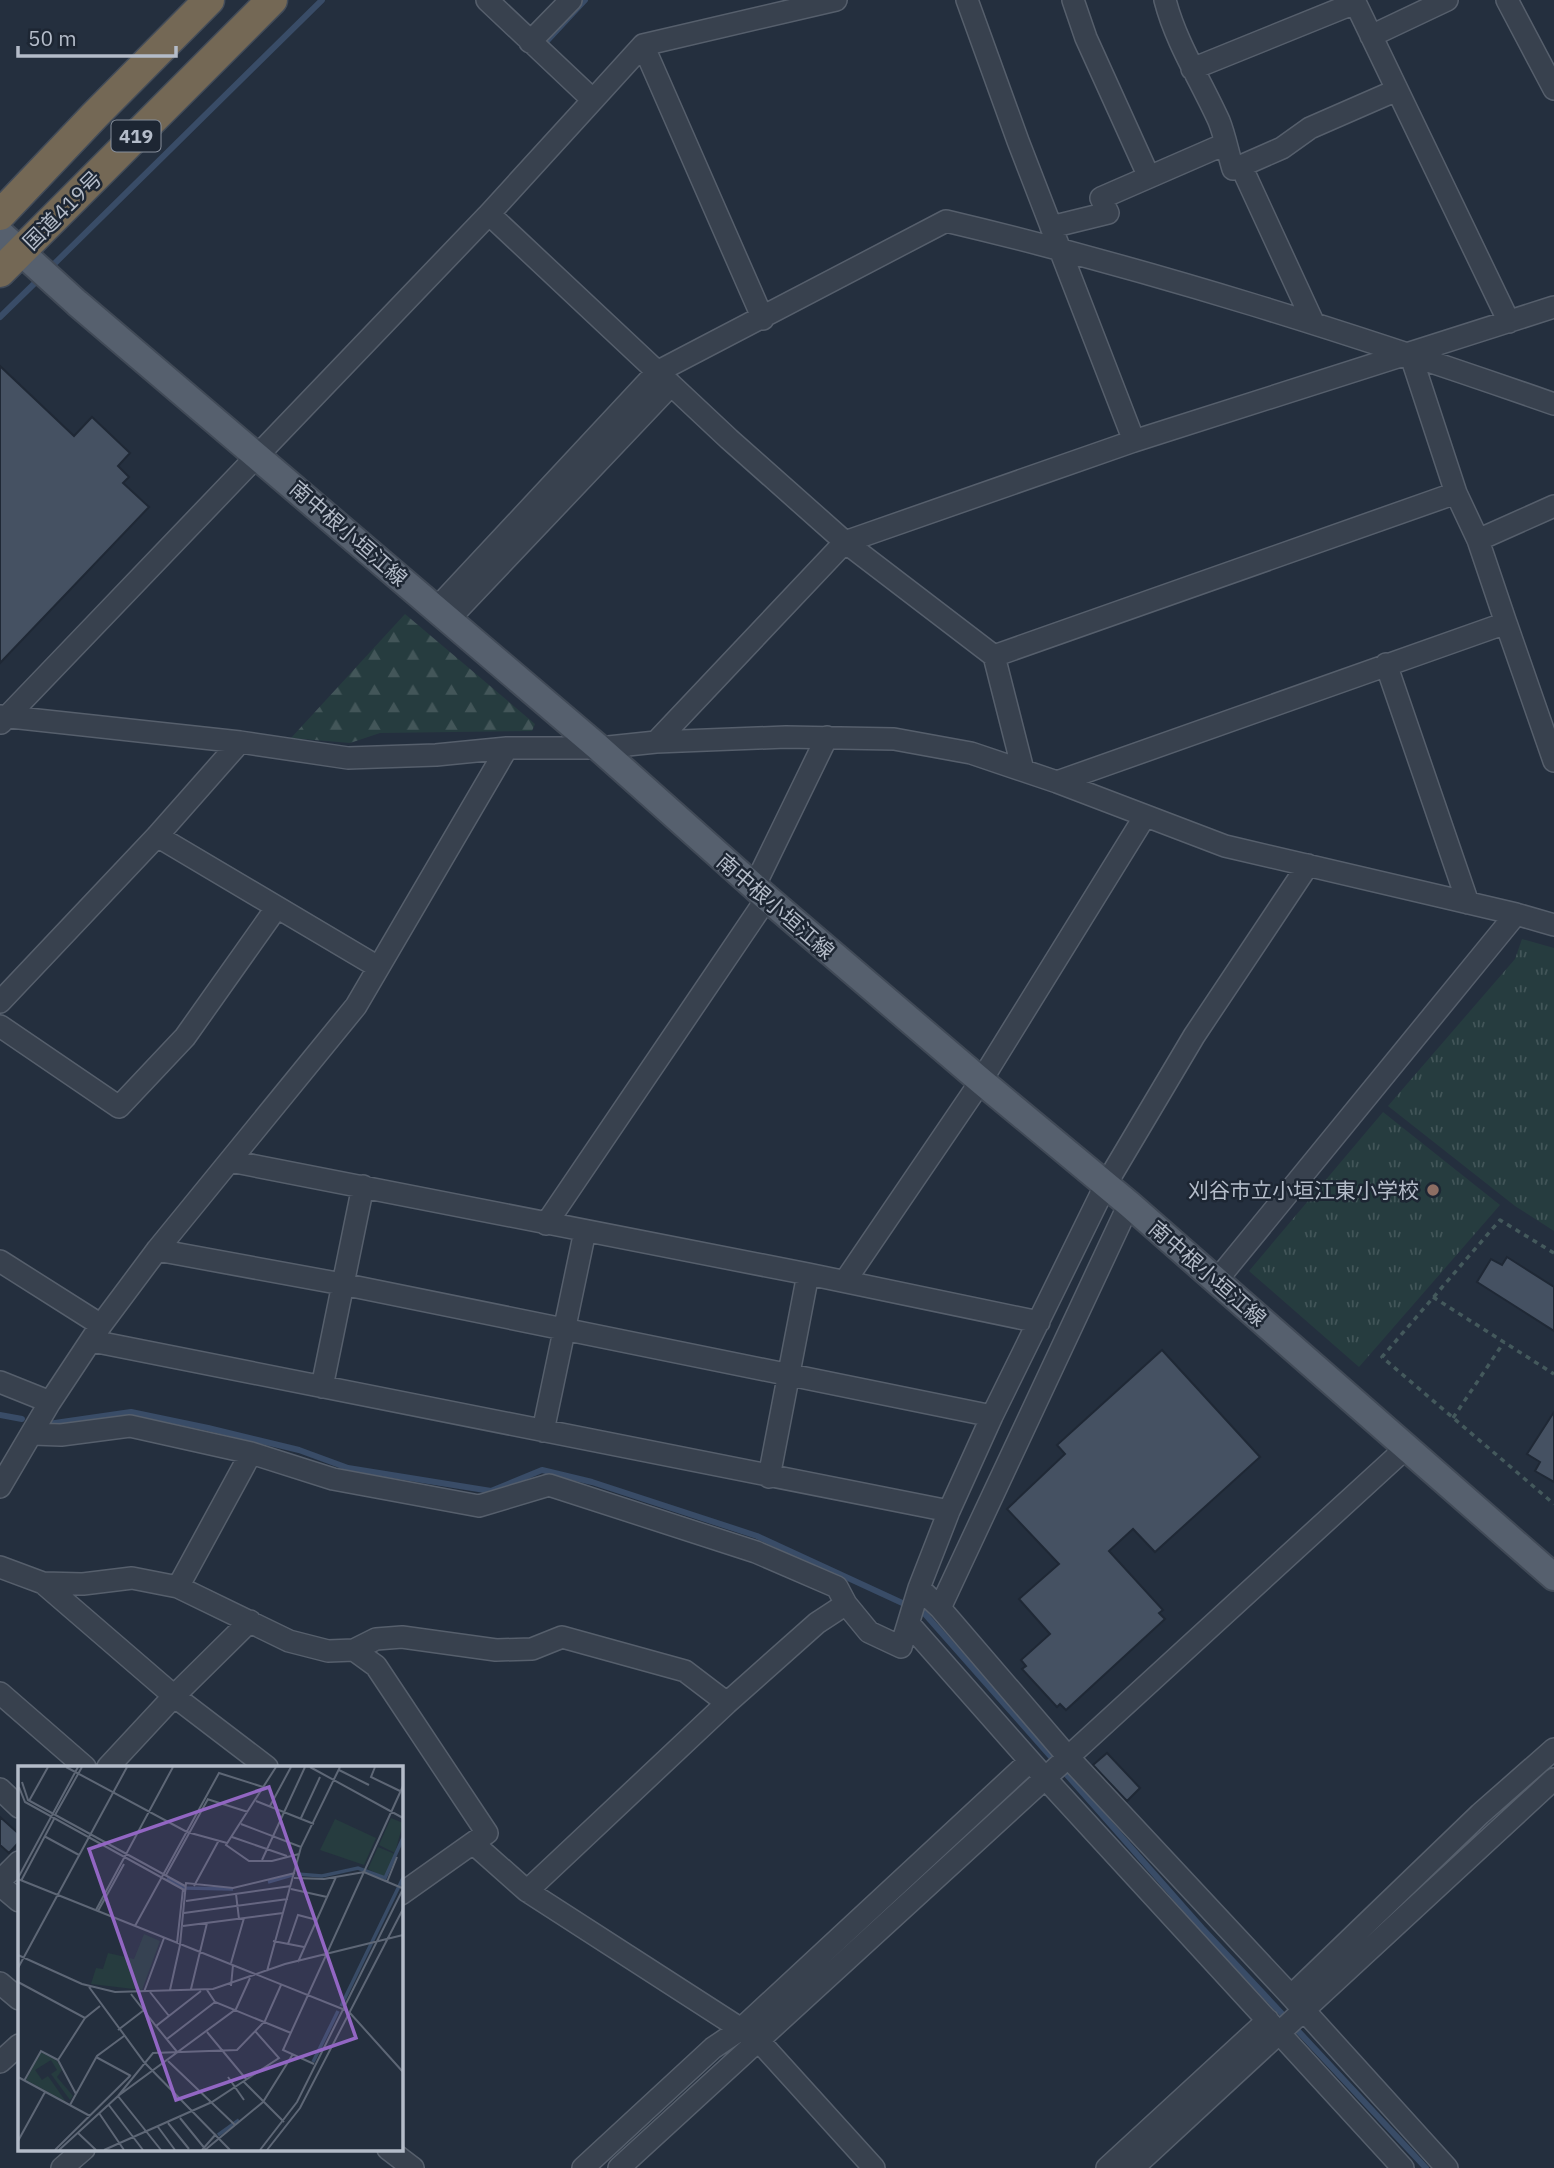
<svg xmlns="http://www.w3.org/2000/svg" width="1554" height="2168" viewBox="0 0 1554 2168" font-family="'IBM Plex Sans','Noto Sans JP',sans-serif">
<defs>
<pattern id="forest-firs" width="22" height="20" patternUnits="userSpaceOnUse" patternTransform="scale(1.75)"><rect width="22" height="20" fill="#263c3f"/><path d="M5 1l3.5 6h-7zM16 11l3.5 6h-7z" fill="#435659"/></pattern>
<pattern id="park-tufts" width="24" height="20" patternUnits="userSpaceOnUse" patternTransform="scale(1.75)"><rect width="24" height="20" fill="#263c3f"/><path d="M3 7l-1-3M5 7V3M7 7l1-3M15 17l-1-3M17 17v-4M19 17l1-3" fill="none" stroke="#435659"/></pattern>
</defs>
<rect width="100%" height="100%" fill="#242f3e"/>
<path fill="url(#forest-firs)" d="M405,614l130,110 -3,7 -152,2 -30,10 -59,-5z"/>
<path fill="url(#park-tufts)" d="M1522,939l32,9v283l-39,-25 -127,-100 127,-147z
M1383,1112l117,93 -141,162 -110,-96z"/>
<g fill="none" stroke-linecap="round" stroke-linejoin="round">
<path stroke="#394c67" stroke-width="6" d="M546,42l39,-42
M49,269l273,-269
M0,317l39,-38
M0,1415l22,4
M48,1424l83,-12 77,16 91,22 49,18 143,23 51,-21 50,12 165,54 167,77 278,315 224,240"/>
</g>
<path fill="#455162" stroke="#1f2835" stroke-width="2" d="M0,366l74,70 18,-19 38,36 -12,13 11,11 -6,6 26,24 -149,156z
M1507,1257l47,30v44l-77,-49 14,-23 11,6z
M1162,1350l98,107 -105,95 -22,-23 -24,22 54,59 -4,3 6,6 -99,91 -6,-6 -3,3 -35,-38 4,-3 -5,-6 29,-26 -31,-35 40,-35 -52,-55 58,-55 -8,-9z
M1554,1412v70l-19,-11 5,-9 -13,-8z
M1107,1753l33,35 -13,13 -34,-36z
M0,1817l19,17v8l-10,11 -9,-8z"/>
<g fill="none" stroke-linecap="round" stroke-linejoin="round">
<g stroke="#565f6c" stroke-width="24">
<path id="minor" d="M967,0l51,141 116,300
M1073,0l13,38 63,139
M1165,0c11,43 36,81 54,121 6,15 9,32 14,48l8,-3 72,156
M1354,0l155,322
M1507,0l47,89
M1371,36l76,-36
M530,42l41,-42
M1192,69l163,-66
M593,100l50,-55
M1241,166l41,-18 28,-20 87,-38
M489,214l240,225 116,103 149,114 29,114
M1051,227l57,-14 -7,-15 124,-54
M763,319l-120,-274 193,-45
M1410,353l46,140 22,47 28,83
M1478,540l76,-34
M437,608l220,-236 289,-151c207,49 408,113 608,183
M449,619l222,-234
M994,656l462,-163
M1386,664l82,239
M0,716l240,26 108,16 88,-3 71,-7h92l57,-6 130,-5 108,2 77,14 86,29 168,64 291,68 38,11
M1,723l488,-509 104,-114 -106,-100
M656,742l189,-200 289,-101 420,-134
M1057,782l449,-159 48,138
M157,836l221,131
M754,887l73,-150
M0,1002l157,-166 83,-94
M0,1026l119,81 66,-70 92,-130
M230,1161l578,113 231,48
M546,1224l221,-326
M157,1250l185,34 650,132
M0,1261l101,64
M1217,1280l299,-366
M845,1281l136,-200 164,-265
M92,1341l857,170
M0,1382l50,20
M322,1387l41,-201
M543,1431l42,-200
M33,1434l28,1 69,-9 121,27 82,26 146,27 70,-21 207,67 81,35 9,17 23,28 32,15 18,-59 30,-77 43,-95 114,-232 88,-148 114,-171
M769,1477l39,-203
M0,1487l50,-85 51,-77 56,-75 199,-244 151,-258
M0,1567l43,16 40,1 49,-6 46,9 111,54 39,10 26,-1 22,16 111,167 -86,61
M43,1583l131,113 93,71
M178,1587l73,-134
M919,1588l21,20 128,149 223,239 156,172
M940,1608l189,-404
M909,1624l137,155 357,389
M354,1650l22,-11 26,-2 94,13 36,-1 30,-12 123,34 42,32
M0,1693l85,74
M108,1767l66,-71 76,-75
M0,1789l19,18
M474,1844l53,47 231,149 116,128
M0,1881l19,-19
M0,1885l19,16
M527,1891l200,-188 90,-80 29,-19
M0,1983l19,16
M1291,1996l189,-182 74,-65
M0,2062l19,-17
M388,2149l25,19
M62,2168l22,-19
M583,2168l130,-120 28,-19 289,-268
M619,2168l788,-721
M1107,2168l161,-148
M1133,2168l421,-389"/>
</g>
<g stroke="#414a57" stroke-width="30">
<path id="major" d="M0,233l77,70 522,445 168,150 214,183 148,123 425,373"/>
</g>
<g stroke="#434c59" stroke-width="33">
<path id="highway" d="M0,215l95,-100 114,-115
M0,272l272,-272"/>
</g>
<path stroke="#44595c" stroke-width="3.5" stroke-dasharray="5 5" stroke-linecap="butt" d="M1554,1253l-54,-33 -118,137 172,147
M1433,1297l121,77
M1453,1418l51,-76"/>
<use href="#minor" stroke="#38414e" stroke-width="21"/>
<use href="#major" stroke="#56606e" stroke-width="26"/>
<use href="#highway" stroke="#746855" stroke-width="30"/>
</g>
<circle fill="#8d6e63" stroke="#1d2633" stroke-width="2.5" cx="1433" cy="1190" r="7"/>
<g text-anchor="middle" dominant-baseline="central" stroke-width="5" stroke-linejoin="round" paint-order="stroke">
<rect fill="#1d2633" stroke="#878f9c" stroke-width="2" x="111.5" y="120.5" width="49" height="31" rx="5"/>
<g font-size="19" font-weight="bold" fill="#b4bcc9">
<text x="136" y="136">419</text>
</g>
<g font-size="21" fill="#b4bcc9" stroke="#1d2633">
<text transform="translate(62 210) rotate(-45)">国道419号</text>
<text transform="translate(349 533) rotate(41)">南中根小垣江線</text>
<text transform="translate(776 906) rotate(41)">南中根小垣江線</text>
<text transform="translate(1208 1273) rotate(41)">南中根小垣江線</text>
</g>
<g font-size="21" fill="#b4bcc9" stroke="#1d2633" text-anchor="end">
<text x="1419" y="1190">刈谷市立小垣江東小学校</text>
</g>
</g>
<g transform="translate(18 1766)">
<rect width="385" height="385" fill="#242f3e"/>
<path d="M23,286l16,9 5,9 -5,7 16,19 -3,4 -19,-26 6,-4 -6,-10 -16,10 7,10 6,-4 18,26 -40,-22z" fill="#263c3f"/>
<path d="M317,53l41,19 -12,27 -44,-15zM360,81l17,7 -11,23 -16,-8zM126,168l16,7 -18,49 -51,-6 5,-16 7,1 5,-16 26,6z" fill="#263c3f"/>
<path d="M373,52l12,5 -8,30 -16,-8z" fill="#263c3f"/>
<path fill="none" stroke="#394c67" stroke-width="3.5" d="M279,108l25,2 36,-8 27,10 18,-40M149,112l17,10 49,1M250,116l24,-7M323,240l62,-128M295,296l25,-51M200,369l21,-15"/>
<path fill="none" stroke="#5e6776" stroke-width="2" d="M48,1l121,65 40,11M258,1l-50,78 23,16h23l27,-7M292,1l93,51M357,1l-4,10 29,14M321,4l30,15M4,16l6,18 157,86M1,21l6,15 161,89M189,33l41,13M11,35l19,-34M238,35l58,23M252,40l21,-39M37,49l27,-48M283,52l19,-41M223,58l60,23M26,70l35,19M214,71l55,19M244,94l43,-93M148,109l42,-76M0,112l60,-111M276,112l30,1 40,-7 38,16M0,113l327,131M3,115l33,-62M369,116l10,-25M176,120l25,-46M273,123l36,8M218,128l3,25M168,135l105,-15M78,144l77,-143M80,145l26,-47M166,147l104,-14M117,160l84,-153 44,14M165,160l100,-13M255,175l31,6M159,177l6,-54M270,178l10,-29 19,5M0,189l64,29 33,8 98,-3 72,-25 118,-29M280,196l38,-85M213,197l13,-45M0,202l109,-201M249,205l34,-124 39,-80M0,216l67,36 15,-12M213,220l2,-21M71,221l55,75 86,88M173,223l16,-66M152,224l10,-45 6,-62 47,5 62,-15M189,224l8,12 76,31M126,226l20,-54M132,226l19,24M113,228l25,32 45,-35M332,247l53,59M138,260l22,27M100,264l26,-20M189,266l39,47M149,273l48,-37M78,291l35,19M150,295l67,64M296,298l-31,-14 120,-264M0,311l72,39M210,311l16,23M6,315l17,-30 17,9M225,315l41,41M58,328l21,-38 27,-20M90,338l35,46M52,339l6,-11 -18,-34 27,-42M81,347l25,37M162,352l26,32M150,357l21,26M140,361l17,23M60,367l18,17M0,375l27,-49M37,384l75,-74M41,384l59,-54 35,-43 84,-3 28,-29 16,-36M86,384l108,-48 67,-44 -24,-27M143,384l-43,-54 118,-87 14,-31M184,384l14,-16M187,384l58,-48 30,-48M242,384l37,-48 106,-213M249,384l33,-42 103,-199"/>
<path fill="#9266c3" fill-opacity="0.15" stroke="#9266c3" stroke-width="3.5" d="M251,21l87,251 -180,62 -87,-251z"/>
<rect width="385" height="385" fill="none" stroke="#b4bcc9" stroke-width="3.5"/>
</g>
<path d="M18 46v10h158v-10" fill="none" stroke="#b4bcc9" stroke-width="3.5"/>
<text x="28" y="46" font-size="21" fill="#b4bcc9" stroke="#1d2633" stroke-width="5" paint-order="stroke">50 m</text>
</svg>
